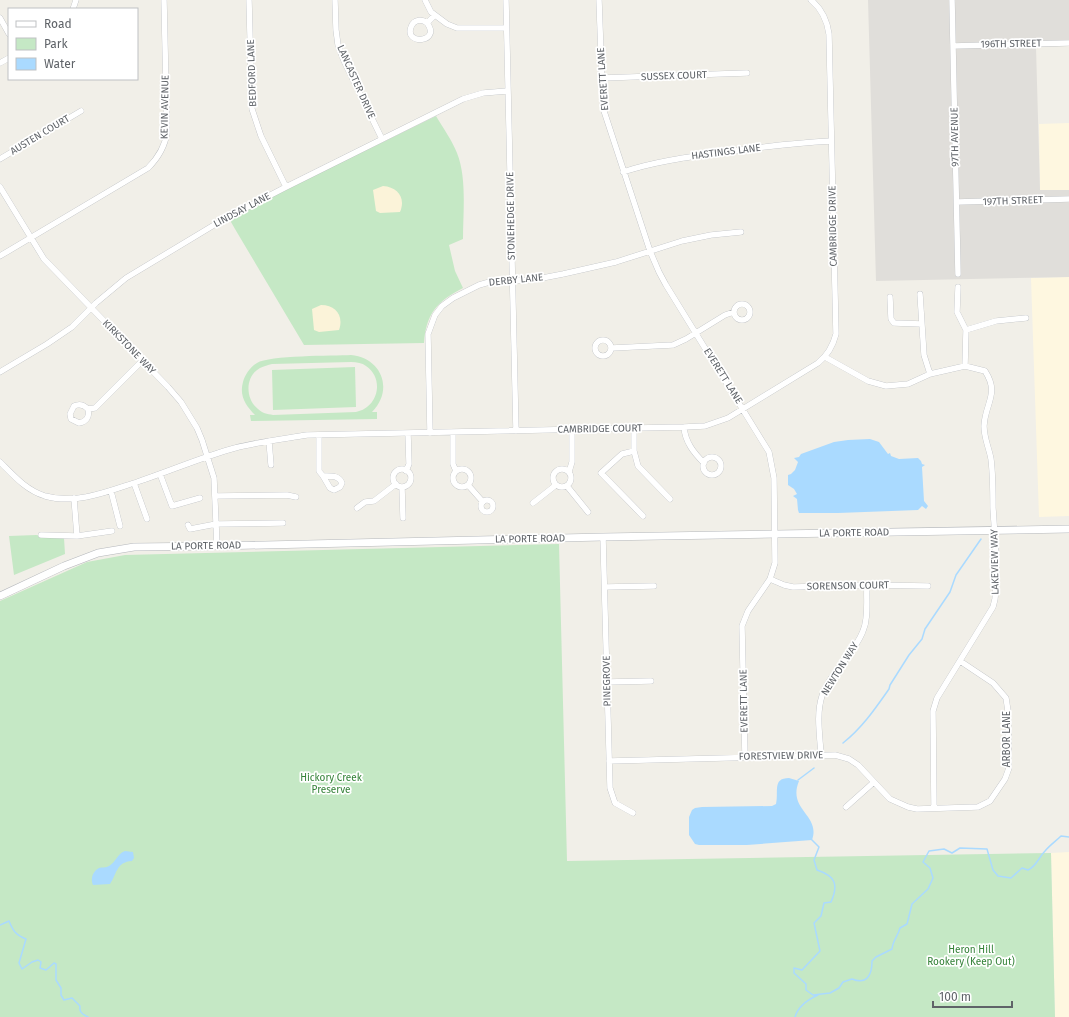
<svg xmlns="http://www.w3.org/2000/svg" width="1069" height="1017" viewBox="0 0 1069 1017" font-family="'Fira Sans',sans-serif">
<rect width="100%" height="100%" fill="#f1efe8"/>
<path fill="#fef7e0" d="M1069,123v67h-29l-1,-66z
M1069,277v239l-30,1 -8,-239z
M1069,852v165h-14l-4,-164z"/>
<path fill="#e0deda" d="M868,0h201v46l-33,1 4,143h29v87l-193,4z"/>
<path fill="#c5e8c5" fill-rule="evenodd" d="M436,116c7,12 16,24 21,37 10,25 6,59 6,86l-14,6 6,26 8,17c-26,13 -37,26 -39,55l-120,2 -69,-116 -4,-7 1,-3 33,-19z
M351,355c31,3 43,35 21,57h5v7l-126,2 -1,-6h5c-9,-9 -16,-19 -12,-33 2,-7 7,-15 14,-19 12,-8 76,-7 94,-8zM351,362c6,0 11,1 15,4 19,13 12,42 -10,46l-83,3c-6,-1 -11,-2 -15,-6 -13,-10 -13,-33 2,-41 4,-2 8,-3 12,-4z
M355,367l1,40 -83,3 -1,-40z
M36,535l28,3 1,16 -51,21 -5,-39z
M559,544l8,317 484,-8 4,164h-1055v-416l87,-39 38,-7z"/>
<path fill="#fbf3d9" d="M383,186c15,1 23,12 17,26l-20,1 -4,-2 -3,-21z
M321,305c15,0 23,11 18,25l-20,2 -5,-2 -2,-21z"/>
<path fill="#aadaff" d="M870,439l9,3 9,12 2,-1 1,3 8,3 19,-1 3,3 1,3 3,1 -3,2 2,34 4,5 -2,3 -4,-3 -4,4 -80,3h-39l-1,-3 -1,-11 -4,-3 4,-2 -3,-5 -6,-4v-10l3,-1 4,-4 3,-8 -4,-4 5,-1 2,-3 33,-12 14,-2z
M789,778l10,3c-12,29 22,34 13,59l-65,5h-48l-4,-1 -6,-9v-18l3,-7 3,-2 7,-1 70,-1 4,-2c3,-12 -4,-26 13,-26z
M125,851l8,1 1,6 -2,3c-16,1 -15,13 -22,23l-17,1c-3,-6 0,-14 6,-17 3,-1 7,0 10,-2 7,-4 8,-12 16,-15z"/>
<g fill="none" stroke-linecap="round" stroke-linejoin="round">
<path stroke="#aadaff" stroke-width="1.5" d="M843,743c19,-15 32,-34 46,-54l1,-4 19,-30 13,-16 3,-10 25,-37 6,-17 25,-36
M798,780l16,-12
M811,839l8,8 -5,13 3,10c18,6 22,14 14,32l-7,1 -3,13 -7,7 6,28 -18,19 -8,-2v5l12,11v6l7,5 17,-2 9,-5 4,-6 9,-3c15,6 20,-4 20,-18l4,-4 16,-8c1,-9 6,-13 8,-21l7,-4 5,-20 16,-15 5,-11 -3,-10 -7,-6 6,-11 15,-2 8,4 8,-5 27,1 6,21 5,6 13,2 11,-10 6,2c9,-4 10,-12 17,-19 5,-6 11,-10 16,-15l8,1
M0,925l9,-4c4,10 7,14 17,18l-7,24 3,6 10,-7 6,-2 3,2 -1,6 6,2 8,-7 2,1v16l5,8v7l3,5 8,-2 8,8c-1,7 3,8 8,11
M795,1017c3,-11 12,-17 23,-22"/>
<g stroke="#b5b8bc" stroke-width="6">
<path id="minor" d="M249,0l3,109 9,27 25,51
M335,0l1,30 2,15 6,16 38,78
M425,0l6,12 16,12 10,4h49
M506,0l10,431
M599,0l4,108 47,143 9,21 7,13 103,167 5,26 1,85 -5,16 -22,32 -6,15 3,131
M952,0l6,274
M73,9l3,-9
M0,18l9,16
M427,23c-5,-4 -13,-4 -16,4 -7,19 31,15 16,-4l8,-8
M953,46l116,-3
M0,63l9,-5
M601,78l146,-5
M0,159l81,-48
M623,172c33,-11 67,-15 102,-20 35,-5 70,-9 106,-11
M0,187l44,72 124,128 13,15 16,26 5,12 12,38 3,68
M957,202l112,-3
M0,256l148,-88c10,-10 17,-21 19,-36l-3,-132
M958,287l-1,25 9,18
M920,294l4,61 6,19
M890,297l1,22 3,4 28,1
M734 312a8 8 0 1 1 16 0a8 8 0 1 1-16 0Z
M595 348a8 8 0 1 1 16 0a8 8 0 1 1-16 0Z
M612,348l61,-3 13,-6 39,-24 9,-3
M825,357l43,24 18,5 22,-2 22,-10 35,-8 20,5c15,23 0,32 -1,55 0,12 5,22 7,33 2,16 2,33 2,49 2,30 5,61 2,91l-2,8 -56,91 -4,13 1,97
M965,366l1,-36 30,-9 30,-3
M0,372l47,-28 25,-17 24,-24 30,-25 93,-56 67,-35 177,-88 20,-6 24,-2
M88,409c-4,-4 -8,-6 -14,-3l-4,8 1,5 8,4c7,-1 11,-6 9,-14l7,-1 47,-47
M684,427c1,15 10,26 20,36
M634,428v23l4,15 32,33
M430,433l-2,-99 7,-19 7,-9 11,-8 26,-13 14,-4 39,-1 31,-6 53,-12 66,-21 29,-6 30,-3
M453,433v31l3,7
M319,435v36l4,5c8,0 16,-1 19,7l-2,4 -6,3 -4,-2 -7,-12
M269,441l2,24
M634,451l-12,3 -21,19 42,43
M703 466a9 9 0 1 1 18 0a9 9 0 1 1-18 0Z
M0,462c14,14 26,28 45,34 31,9 64,-5 92,-14 33,-11 65,-25 98,-34 23,-6 48,-9 72,-13l377,-8 21,-1 23,-8 90,-55c10,-8 15,-17 18,-29l-7,-300c-2,-14 -7,-25 -18,-34
M553 478a9 9 0 1 1 18 0a9 9 0 1 1-18 0Z
M453 478a9 9 0 1 1 18 0a9 9 0 1 1-18 0Z
M393 478a9 9 0 1 1 18 0a9 9 0 1 1-18 0Z
M406,471l3,-7 -1,-31
M569,472l3,-10v-32
M160,474l12,32 28,-8
M134,483l13,36
M468,485l15,17
M567,486l21,26
M402,487l1,31
M111,491l9,35
M215,496l72,-1 9,2
M481 506a6 6 0 1 1 12 0a6 6 0 1 1-12 0Z
M533,503l23,-18
M357,508l8,-6 9,-1 22,-17
M188,525l2,4 26,-5 67,-1
M41,535l36,1 -3,-38
M77,536l35,-5
M603,537l7,251 5,15 18,10
M770,579l14,6 9,2 74,-2 61,1
M605,587l49,-1
M607,682l44,-1
M821,755c-1,-19 -5,-41 1,-59 8,-24 32,-41 41,-65 6,-14 3,-31 4,-46
M609,761l226,-6 14,4 9,6 32,34 18,8 9,2 61,-2 12,-6 15,-22 4,-11 -1,-57 -2,-13 -13,-15 -33,-22
M846,807l28,-25"/>
</g>
<g stroke="#b5b8bc" stroke-width="8">
<path id="tertiary" d="M0,596l64,-30 34,-13 36,-6 83,-1 386,-9 466,-8"/>
</g>
<use href="#minor" stroke="#fff" stroke-width="5.5"/>
<use href="#tertiary" stroke="#fff" stroke-width="7"/>
</g>
<g text-anchor="middle" dominant-baseline="central" stroke-width="3.5" stroke-linejoin="round" paint-order="stroke">
<g font-size="10" fill="#5f6368" stroke="#fff">
<text transform="translate(1011 44) rotate(-1)">196TH STREET</text>
<text transform="translate(252 73) rotate(-92)">BEDFORD LANE</text>
<text transform="translate(674 76) rotate(-2)">SUSSEX COURT</text>
<text transform="translate(603 79) rotate(-94)">EVERETT LANE</text>
<text transform="translate(356 82) rotate(66)">LANCASTER DRIVE</text>
<text transform="translate(165 107) rotate(-89)">KEVIN AVENUE</text>
<text transform="translate(40 135) rotate(-31)">AUSTEN COURT</text>
<text transform="translate(955 137) rotate(-91)">97TH AVENUE</text>
<text transform="translate(726 152) rotate(-7)">HASTINGS LANE</text>
<text transform="translate(1013 201) rotate(-2)">197TH STREET</text>
<text transform="translate(242 210) rotate(-28)">LINDSAY LANE</text>
<text transform="translate(511 216) rotate(-91)">STONEHEDGE DRIVE</text>
<text transform="translate(833 226) rotate(-91)">CAMBRIDGE DRIVE</text>
<text transform="translate(516 280) rotate(-6)">DERBY LANE</text>
<text transform="translate(129 347) rotate(46)">KIRKSTONE WAY</text>
<text transform="translate(723 376) rotate(58)">EVERETT LANE</text>
<text transform="translate(600 429) rotate(-1)">CAMBRIDGE COURT</text>
<text transform="translate(854 533) rotate(-1)">LA PORTE ROAD</text>
<text transform="translate(530 539) rotate(-1)">LA PORTE ROAD</text>
<text transform="translate(206 546) rotate(-1)">LA PORTE ROAD</text>
<text transform="translate(995 562) rotate(-91)">LAKEVIEW WAY</text>
<text transform="translate(848 586) rotate(-1)">SORENSON COURT</text>
<text transform="translate(840 669) rotate(-58)">NEWTON WAY</text>
<text transform="translate(607 681) rotate(-91)">PINEGROVE</text>
<text transform="translate(744 701) rotate(-91)">EVERETT LANE</text>
<text transform="translate(1007 739) rotate(-90)">ARBOR LANE</text>
<text transform="translate(781 756) rotate(-1)">FORESTVIEW DRIVE</text>
</g>
<g font-size="10" fill="#348238" stroke="#fff">
<text x="331" y="778">Hickory Creek<tspan x="331" dy="12">Preserve</tspan></text>
<text x="971" y="950">Heron Hill<tspan x="971" dy="12">Rookery (Keep Out)</tspan></text>
</g>
</g>
<rect x="8" y="8" width="130" height="72" fill="#ffffff" stroke="#bfc1c3"/>
<rect x="16" y="21" width="20" height="6" fill="#ffffff" stroke="#bfc1c3"/>
<text x="44" y="28" font-size="12" fill="#5f6368">Road</text>
<rect x="16" y="38" width="20" height="12" fill="#c5e8c5" stroke="#bfc1c3"/>
<text x="44" y="48" font-size="12" fill="#5f6368">Park</text>
<rect x="16" y="58" width="20" height="12" fill="#aadaff" stroke="#bfc1c3"/>
<text x="44" y="68" font-size="12" fill="#5f6368">Water</text>
<path d="M933 1001v6h79v-6" fill="none" stroke="#5f6368" stroke-width="2"/>
<text x="939" y="1001" font-size="12" fill="#5f6368" stroke="#ffffff" stroke-width="3" paint-order="stroke">100 m</text>
</svg>
